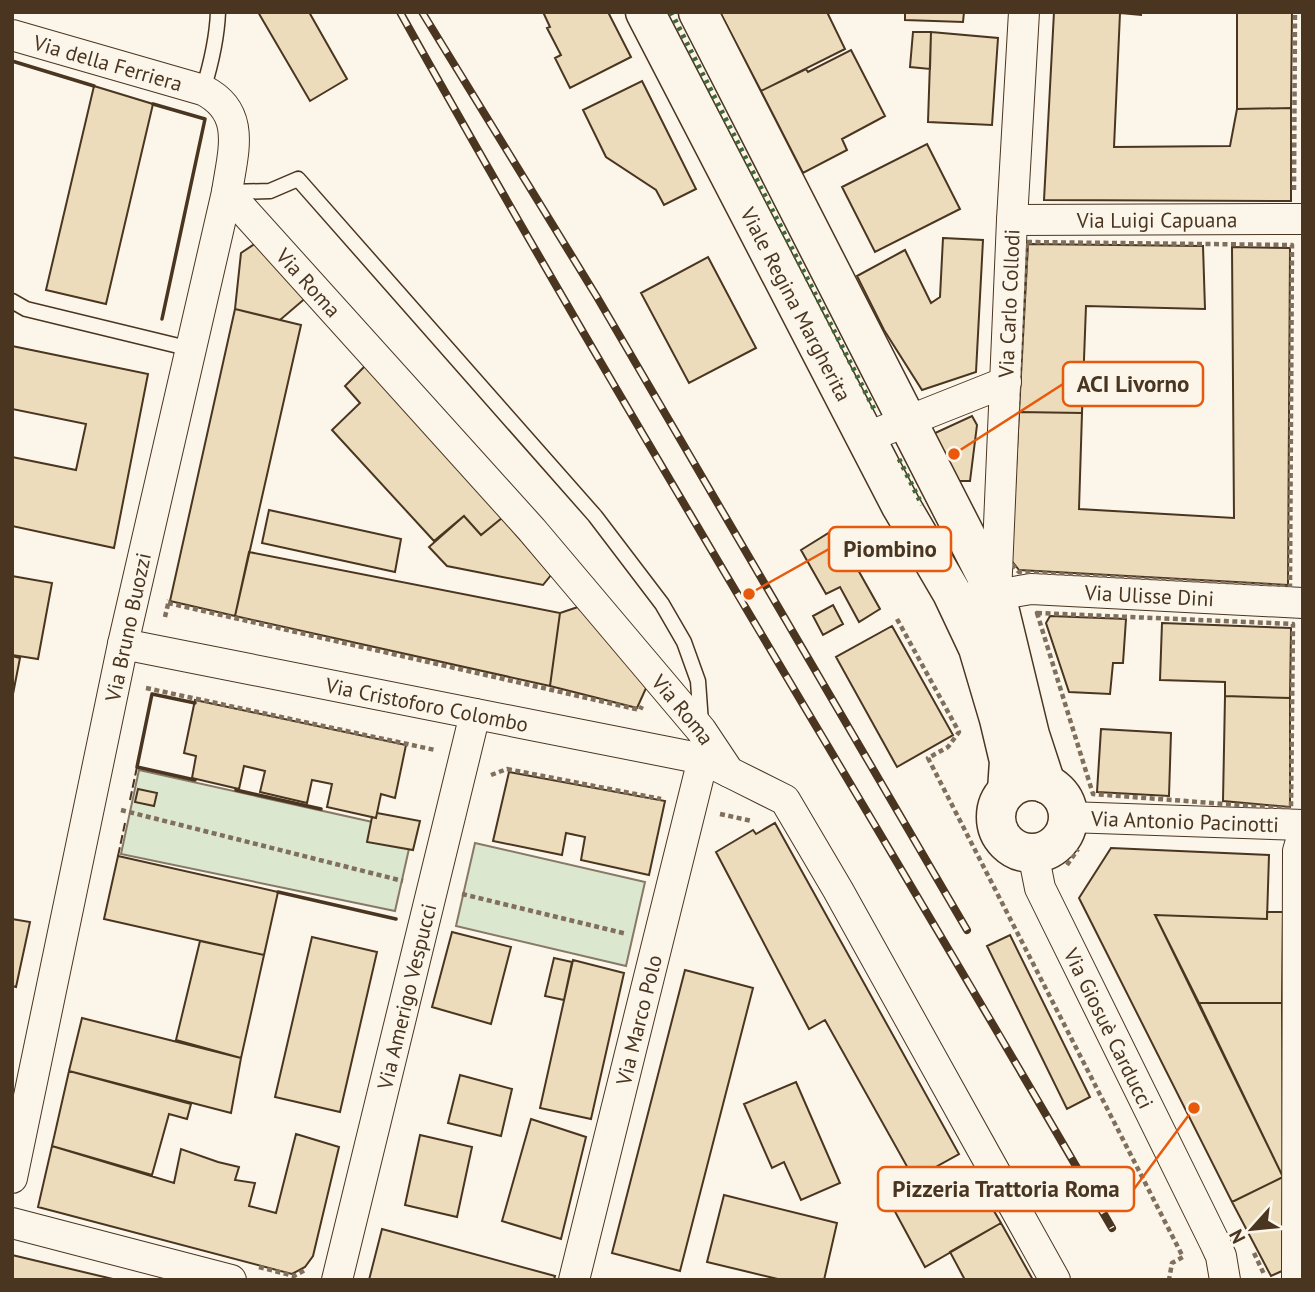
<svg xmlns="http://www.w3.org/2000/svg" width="1315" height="1292" viewBox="0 0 1315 1292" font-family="'PT Sans',sans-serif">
<rect width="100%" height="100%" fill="#fbf6e9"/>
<path fill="#dce7d0" stroke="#887966" stroke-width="2" d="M139,770l274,61 -18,80 -274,-57z
M475,843l170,39 -19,84 -170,-40z"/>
<path fill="#ecdcbc" stroke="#4a3520" stroke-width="2" d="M258,12h51l38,67 -37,22z
M543,12h65l23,45 -61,31 -15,-30 6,-3 -14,-27 3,-1z
M720,12h107l18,37 -84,42z
M905,12h59l-1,10 -58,-2z
M1054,12h87v3l-21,-2 -6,134 116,-1 7,-37 54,-1v93l-247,-1z
M1237,12h55l-1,96 -54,1z
M913,32h18l-1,37 -20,-2z
M931,32l67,6 -6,87 -64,-3z
M851,50l34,66 -43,23 5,11 -44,23 -42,-82 45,-22 2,3z
M642,81l54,108 -32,16 -8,-15 -50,-33 -23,-47z
M94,86l59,18 -47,200 -60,-14z
M927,144l33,65 -85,43 -33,-65z
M943,238l40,2 -7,132 -54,18 -38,-60 -27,-54 48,-26 26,53 9,-6z
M259,241l49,55 -28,24 -45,-11 6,-56z
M1028,244l175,2 2,63 -119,-3 -4,107 -63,-1z
M1232,247l58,1 -2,337 -269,-15 -8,-10 8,-148 63,1 -3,96 155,9z
M708,257l48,91 -67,35 -48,-90z
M235,309l66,16 -66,291 -65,-15z
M12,346l136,28 -34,174 -102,-22v-69l64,13 10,-46 -74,-15z
M366,365l136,153 -21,17 -17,-19 -30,25 -102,-111 28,-27 -15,-17z
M972,416l5,9 -7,56h-12l-25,-47z
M269,510l132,29 -6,33 -133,-29z
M464,516l17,19 21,-17 49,57 -8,10 -96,-19 -18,-19z
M835,529l45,80 -21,13 -19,-35 -14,7 -25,-44z
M249,552l311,61 -10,73 -315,-70z
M12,576l40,7 -14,76 -26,-4z
M833,605l10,19 -20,11 -10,-19z
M578,607l69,79 -10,22 -87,-22 10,-73z
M1050,616l76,3 -3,44h-10l-3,31 -41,-2 -23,-69z
M1162,623l129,5 -1,70 -65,-2v-14l-65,-2z
M892,626l61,109 -56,32 -61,-110z
M12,656l8,2 -8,41z
M1225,696l65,2v109l-67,-6z
M195,700l211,45 -11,53 -14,-4 -5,24 -49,-11 5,-23 -20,-4 -5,23 -47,-11 5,-21 -21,-5 -5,23 -47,-11 4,-22 -12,-3z
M1101,729l70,4 -2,63 -72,-4z
M509,772l156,29 -16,74 -68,-15 4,-23 -19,-4 -4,22 -69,-14z
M138,789l19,4 -3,13 -19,-4z
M377,813l43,8 -7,29 -46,-8 5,-25 4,1z
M775,823l184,331 -45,25 -89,-159 -16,9 -93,-177 37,-22 3,4z
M1111,848l158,7 -2,64 -112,-4 128,262 -51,25 -153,-304z
M118,856l160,36 -14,63 -160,-36z
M1267,912h16l-1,91h-83l-44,-88 112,4z
M12,919l18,3 -14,65 -4,-1z
M452,932l59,15 -20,77 -59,-17z
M1010,935l80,162 -23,12 -80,-163z
M312,937l65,15 -37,160 -65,-15z
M200,941l64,14 -23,103 -65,-18z
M554,958l18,4 -8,38 -19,-4z
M573,960l51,13 -33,146 -51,-11z
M685,970l68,18 -73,283 -68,-18z
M1199,1003h83l1,174z
M82,1018l159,40 -10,55 -162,-42z
M69,1071l122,33 -4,15 -18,-5 -17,61 -100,-29z
M460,1075l52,14 -11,47 -53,-13z
M796,1082l44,101 -39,17 -17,-38 -12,6 -28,-64z
M531,1119l55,18 -25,102 -59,-18z
M296,1134l43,13 -26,109 -8,11 -13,7 -254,-67 14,-61 122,37 7,-34 37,13 21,5 -4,13 20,3 -6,23 27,7z
M420,1135l52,12 -15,70 -52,-12z
M938,1166l13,22 21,-14 29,49 -76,44 -39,-72z
M1283,1177l-1,94 -11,5 -39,-74z
M724,1195l113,28 -13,57h-42l-75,-18z
M1001,1223l32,57h-68l-15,-28z
M382,1229l173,47 -1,4h-185z
M12,1255l105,25h-105z"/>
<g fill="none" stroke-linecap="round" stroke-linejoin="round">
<g stroke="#4a3520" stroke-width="17">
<path id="lane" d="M203,90c8,-26 14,-51 15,-78
M229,192l41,-1 28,-12 297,337 67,88 22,38 14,39 3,42
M12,301l14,8 165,40"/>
</g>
<g stroke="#4a3520" stroke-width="32">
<g id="street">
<path id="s1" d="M12,35l191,55c44,22 30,61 24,102l-104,452 -111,534"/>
<path id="s2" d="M227,192l305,338 169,200 28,42 56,28 53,90 217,390"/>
<path id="s3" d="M1012,220l291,-1"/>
<path d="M865,438l141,-56"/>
<path id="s4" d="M978,594l18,1 35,-6 272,14"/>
<path id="s5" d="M996,595l16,-375 12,-208"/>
<path id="s6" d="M123,644l580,115 26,13"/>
<path id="s7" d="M1068,817l235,8"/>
<path id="s8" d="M1033,853l7,35 174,353 7,15 4,24"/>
<path d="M12,1223l219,57"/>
<path id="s9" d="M337,1280l138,-566"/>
<path id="s10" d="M574,1280l129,-521"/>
<path d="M1297,1280l1,-429 5,-17"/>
</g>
</g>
<g stroke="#4a3520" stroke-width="41">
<g id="secondary">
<path id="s11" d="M645,12l256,494 51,87 26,55 21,71 10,42 -2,30"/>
<path d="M698,12l298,583 34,140 16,49"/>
<circle cx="1032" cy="817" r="36"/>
</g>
</g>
<path stroke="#7f6f5c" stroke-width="4.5" stroke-dasharray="5 3.5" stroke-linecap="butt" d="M1294,190l1,-178
M1027,242l265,3 -2,342 -271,-15 -11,-12z
M168,603l472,107 2,-4
M1037,613l256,11 -2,185 -198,-15z
M165,617l4,-17
M897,619l62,113 -11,15 -20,11 255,499 -11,6 -3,17
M146,688l289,62
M491,775l16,-6 154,30
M121,810l282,71
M720,814l32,7
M1067,865l11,-16
M462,894l165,40
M1254,1253l10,21
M259,1267l35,9 13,-7"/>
<use href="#lane" stroke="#fbf6e9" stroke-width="14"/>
<use href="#street" stroke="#fbf6e9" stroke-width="30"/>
<use href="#secondary" stroke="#fbf6e9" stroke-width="38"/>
<g stroke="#4a3520" stroke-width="8">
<path id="rail" d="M400,12c229,410 477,810 712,1216
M422,12l175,285 370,633"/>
</g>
<use href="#rail" stroke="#fbf6e9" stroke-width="5" stroke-dasharray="16" stroke-linecap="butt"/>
<path stroke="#436837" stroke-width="5" stroke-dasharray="3.5 5" stroke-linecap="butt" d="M671,12l203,397
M899,459l23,46"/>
<path stroke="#4a3520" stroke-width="2" stroke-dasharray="9 3.5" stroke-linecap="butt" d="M130,800l7,-33
M118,856l7,-33"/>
<path stroke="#4a3520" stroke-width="3.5" d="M12,61l82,25
M153,104l52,15 -43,200
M195,703l-43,-9 -15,73 58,13
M236,790l85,19
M278,892l118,27"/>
</g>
<g text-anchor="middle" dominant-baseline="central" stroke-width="5" stroke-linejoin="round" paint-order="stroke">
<g font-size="21" fill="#4a3520" stroke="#fbf6e9">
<text stroke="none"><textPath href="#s1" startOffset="100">Via della Ferriera</textPath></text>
<text stroke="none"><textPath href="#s3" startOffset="145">Via Luigi Capuana</textPath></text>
<text stroke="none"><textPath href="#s2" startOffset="122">Via Roma</textPath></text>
<text stroke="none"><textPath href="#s5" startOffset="292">Via Carlo Collodi</textPath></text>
<text stroke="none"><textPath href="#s11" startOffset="329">Viale Regina Margherita</textPath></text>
<text stroke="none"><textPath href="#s4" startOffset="172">Via Ulisse Dini</textPath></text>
<text transform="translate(128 627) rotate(-78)">Via Bruno Buozzi</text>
<text stroke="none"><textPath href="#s6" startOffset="310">Via Cristoforo Colombo</textPath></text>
<text stroke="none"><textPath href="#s2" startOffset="690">Via Roma</textPath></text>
<text stroke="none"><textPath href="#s7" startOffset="117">Via Antonio Pacinotti</textPath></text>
<text stroke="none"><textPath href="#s9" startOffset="292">Via Amerigo Vespucci</textPath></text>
<text stroke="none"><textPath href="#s10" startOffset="268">Via Marco Polo</textPath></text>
<text stroke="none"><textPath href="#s8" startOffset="192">Via Giosuè Carducci</textPath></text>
</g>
</g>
<path fill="none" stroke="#e8590c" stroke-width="2.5" d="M954 454L1063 384M749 594L829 549M1194 1108L1134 1189"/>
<g fill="#e8590c" stroke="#fbf6e9" stroke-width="2.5">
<circle cx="954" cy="454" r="7"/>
<circle cx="749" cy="594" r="7"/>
<circle cx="1194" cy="1108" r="7"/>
</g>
<g fill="#fbf6e9" stroke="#e8590c" stroke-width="2.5">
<rect x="1063" y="362" width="140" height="44" rx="7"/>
<rect x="829" y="527" width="122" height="44" rx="7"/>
<rect x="878" y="1167" width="256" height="44" rx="7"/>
</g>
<g font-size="23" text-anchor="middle" font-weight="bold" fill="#4a3520">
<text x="1133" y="392">ACI Livorno</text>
<text x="890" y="557">Piombino</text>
<text x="1006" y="1197">Pizzeria Trattoria Roma</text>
</g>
<rect width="1315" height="1292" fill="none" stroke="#4a3520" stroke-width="28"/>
<g transform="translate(1252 1229) rotate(243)" stroke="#fbf6e9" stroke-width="5" paint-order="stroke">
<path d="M0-5L12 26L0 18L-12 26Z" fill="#4a3520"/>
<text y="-10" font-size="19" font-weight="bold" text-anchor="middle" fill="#4a3520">N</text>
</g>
</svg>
